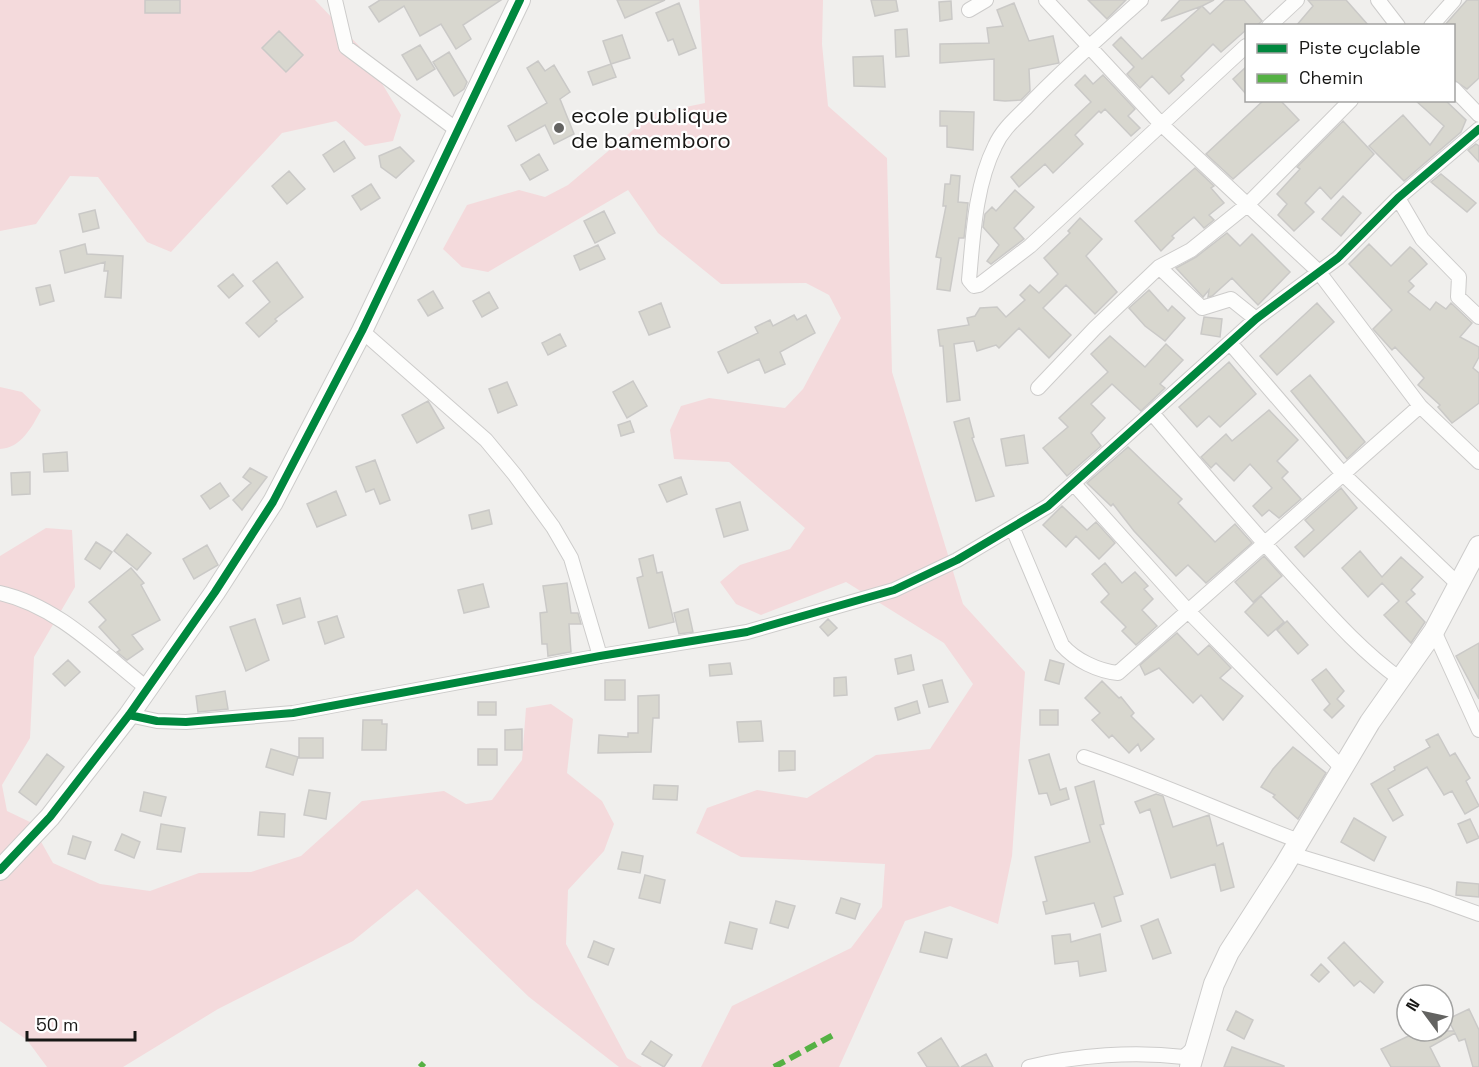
<svg xmlns="http://www.w3.org/2000/svg" width="1479" height="1067" viewBox="0 0 1479 1067" font-family="'Space Grotesk',sans-serif">
<rect width="100%" height="100%" fill="#f0efed"/>
<path fill="#f4dadc" d="M0,0h315l45,47 41,68 -8,26 -28,5 -29,-25 -54,12 -111,119 -24,-10 -49,-65 -28,-1 -34,48 -36,7z
M699,0h124l-1,44 6,62 59,52 5,214 71,232 62,68 -13,184 -14,68 -48,-18 -45,15 -66,146h-138l31,-61 119,-58 31,-41 3,-43 -144,-7 -45,-24 11,-25 50,-18 50,8 69,-43 54,-6 43,-65 -29,-41 -98,-61 -85,33 -25,-11 -16,-22 20,-17 50,-16 15,-21 -76,-66 -55,-3 -4,-29 11,-24 28,-8 76,10 18,-19 38,-71 -12,-23 -23,-12 -85,1 -63,-51 -30,-43 -140,82 -26,-5 -19,-18 24,-44 52,-15 26,7 23,-12 84,-71 53,-11z
M0,387l22,5 19,18c-9,17 -20,38 -41,39z
M46,528l26,2 3,57 -41,70 -4,81 -28,47 5,26 23,11 23,41 47,21 50,7 49,-18 52,-1 50,-16 61,-55 82,-10 22,13 26,-4 30,-40 4,-52 25,-4 22,15 -6,54 35,28 12,23 -10,27 -36,39 -2,54 61,114 15,9h-23l-90,-70 -112,-108 -64,52 -135,68 -95,58h-76l-20,-27 -27,-19v-465z"/>
<path fill="#d8d7cf" stroke="#cac9c7" stroke-width="1.5" d="M145,0h35v13h-35z
M380,0h121l-38,25 8,14 -15,10 -15,-25 -21,12 -16,-30 -25,16 -10,-15z
M617,0h48l-40,18z
M871,0h25l2,11 -23,5z
M1088,0h38l-19,19z
M1180,0h34l-12,6 8,8 15,-14h19l18,21 -6,5h-10v4l-25,22 -8,-8 -32,32 3,4 -15,14 -17,-18 -12,12 -13,-14 7,-7 -21,-22 8,-8 21,22 60,-53 -41,15z
M1308,0h38l23,26h-73l17,-20z
M1467,0h12v78l-12,11 -13,-9v-54h-10z
M951,1l1,18 -12,2 -1,-19z
M679,3l17,45 -17,7 -6,-16 -5,2 -12,-28z
M1014,3l15,38 24,-5 6,27 -30,6 1,22 -9,9 -16,1 -11,-1v-41l-54,4v-19l49,-1 -2,-15 16,-2 -6,-16z
M907,29l2,27 -13,1 -1,-27z
M279,31l24,24 -17,17 -24,-24z
M622,35l8,23 -19,6 -8,-23z
M420,45l15,24 -18,11 -15,-25z
M449,52l18,30 -3,7 -10,7 -21,-34z
M883,56l2,31 -31,-1 -1,-29z
M538,61l7,10 9,-6 16,27 -10,7 14,35 -20,10 -9,-19 -29,16 -8,-15 39,-23 -20,-35z
M611,64l5,13 -23,8 -5,-13z
M1246,67v27l-13,-15z
M1085,75l8,9 10,-9 32,34 -7,7 12,12 -9,8 -26,-27 -4,4 -2,-2 -24,24 8,9 -30,29 -8,-9 -26,23 -8,-10 80,-75 -16,-17z
M1264,100h16l19,20 -66,59 -27,-25z
M1415,100h30l21,20 -5,12 -57,49 -35,-35 34,-31 27,30 14,-19z
M940,111l34,1 -1,38 -26,-3v-21h-7z
M1343,121l31,33 -43,45 -11,-12 -15,16 9,9 -20,19 -16,-16 9,-11 -10,-10 23,-25 -3,-2z
M344,141l11,17 -21,14 -11,-17z
M1476,144l3,2v16l-11,-12z
M400,147l14,14 -18,17 -15,-11 -2,-11z
M539,154l9,16 -18,10 -9,-15z
M1195,168l19,18 -3,2 13,15 -15,12 5,5 -10,8 -10,-11 -22,19 2,2 -13,13 -26,-30z
M289,171l16,18 -18,15 -15,-18z
M1441,174l35,29 -9,9 -36,-30z
M951,175l9,1 -2,26 10,1 -4,35h-5l-9,53 -13,-2 4,-31 -5,-1 10,-51h-3l2,-22h5z
M371,184l9,14 -19,12 -9,-14z
M1015,190l19,17 -20,21 10,11 -33,25 -4,-3 12,-16 -16,-18 2,-13 7,-7 4,4z
M1343,196l18,17 -20,23 -19,-17z
M95,210l4,18 -16,4 -4,-18z
M604,211l11,22 -20,10 -11,-22z
M1080,218l22,21 -16,17 31,36 -22,22 -29,-29 -23,23 28,27 -22,23 -30,-30 -20,20 -3,-3 -19,6 -3,-10 -20,3 6,56 -13,2 -4,-56h-3l-2,-16 31,-5 -2,-7 8,-2 5,-8 17,-1 9,10 19,-17 -5,-5 10,-10 9,8 19,-19 -14,-16 26,-25 -2,-2z
M1227,233l13,13 12,-12 38,38 -32,33 -26,-27 -20,18 -4,1 1,-7 -6,7 -27,-29 20,-11z
M85,244l2,10 36,2 -2,42 -16,-1 3,-26h-4l1,-9 -40,11 -5,-22z
M1369,244l22,22 19,-19 4,3 13,14 -18,17 5,5 -6,6 22,18 6,-8 10,7 5,-6 21,20 -12,14 19,10v10l-6,11 6,5v30l-27,20 -14,-16 2,-2 -22,-20 6,-7 -29,-31 -3,3 -19,-21 19,-19 -43,-46z
M598,245l7,14 -25,11 -6,-14z
M277,262l26,35 -28,22 2,2 -18,16 -13,-14 24,-21 -17,-21z
M233,274l10,12 -14,12 -11,-12z
M50,285l4,16 -14,4 -4,-17z
M1149,290l19,21 4,-5 13,12 -20,23 -20,-15 -16,-18z
M433,291l10,17 -15,8 -10,-16z
M489,292l9,16 -16,9 -9,-16z
M661,303l9,24 -21,8 -10,-23z
M1317,303l17,19 -57,53 -17,-19z
M794,315l3,5 9,-5 9,18 -35,19 5,12 -20,9 -6,-14 -31,14 -10,-21 40,-19 -3,-6 15,-7 3,6z
M1204,317l18,2 -2,18 -19,-3z
M560,334l6,12 -18,9 -6,-12z
M1110,336l35,31 21,-23 17,16 -23,24 5,4 -24,23 -29,-27 -21,20 14,14 -14,15 10,13 -34,30 -24,-28 25,-21 -9,-9 49,-46 -17,-18z
M1229,362l27,32 -36,33 -11,-11 -12,11 -18,-20z
M1310,375l55,67 -18,17 -56,-68z
M633,381l14,25 -20,12 -14,-26z
M507,382l10,23 -19,8 -9,-24z
M428,401l16,27 -27,15 -15,-28z
M1269,410l29,30 -21,21 11,11 -6,6 19,21 -22,19 -10,-8 -7,6 -9,-10 19,-18 -22,-24 -16,17 -18,-18 -5,5 -10,-11 25,-23 6,7z
M969,418l5,19 -2,1 22,58 -18,5 -22,-79z
M630,421l4,11 -13,4 -3,-11z
M1024,435l4,28 -22,3 -5,-27z
M1128,447l54,52 -4,4 37,39 20,-18 17,19 -46,40 -18,-18 -12,11 -42,-45 -21,-27 -2,2 -24,-23z
M67,452l1,19 -24,1 -1,-18z
M375,460l15,40 -10,4 -6,-15 -8,3 -10,-25z
M250,468l17,9 -25,33 -9,-10 18,-17 -8,-6z
M30,472v22l-18,1 -1,-22z
M681,477l6,17 -20,8 -8,-17z
M220,483l9,13 -19,13 -9,-13z
M1341,488l16,20 -53,49 -9,-10 19,-17 -9,-10z
M336,491l10,24 -29,12 -10,-23z
M740,502l8,28 -24,7 -8,-28z
M1062,506l25,24 9,-8 19,21 -16,16 -23,-23 -10,11 -23,-22z
M489,510l3,14 -20,5 -3,-14z
M127,534l24,19 -14,17 -23,-19z
M96,542l16,10 -12,17 -15,-10z
M207,545l11,20 -24,14 -11,-20z
M1360,551l22,26 19,-20 22,20 -12,13 4,4 -9,8 19,20 -14,21 -27,-28 15,-14 -17,-18 -14,14 -26,-29z
M653,555l4,18 5,-1 12,50 -25,6 -12,-50 6,-2 -4,-17z
M1264,556l18,20 -29,26 -18,-20z
M1105,563l17,20 13,-11 13,14 -4,3 9,10 -11,11 15,16 -21,19 -14,-14 4,-4 -25,-25 8,-8 -17,-20z
M131,568l13,15 -3,2 19,35 -28,15 11,14 -16,11 -10,-8 3,-2 -21,-23 7,-7 -17,-18z
M567,583l4,30h7l3,11h-12l2,28 -23,4 -1,-12h-5l-2,-31 7,-1 -4,-26z
M483,584l6,23 -25,6 -6,-23z
M1261,596l23,26 -16,14 -23,-24z
M300,598l5,19 -22,7 -6,-19z
M688,609l5,23 -14,2 -5,-21z
M337,616l7,21 -19,7 -7,-22z
M255,619l14,41 -23,11 -16,-44z
M828,619l9,9 -9,8 -8,-9z
M1287,621l21,24 -10,9 -21,-24z
M1177,633l21,22 11,-10 22,23 -11,10 23,18 -20,24 -22,-25 -8,8 -34,-35 -14,7 -5,-10z
M1479,643v56l-23,-43z
M911,655l3,15 -16,4 -3,-15z
M68,660l12,12 -15,14 -12,-12z
M1050,660l14,4 -5,20 -14,-4z
M730,663l2,11 -22,2 -1,-11z
M1326,669l18,22 -7,8 7,7 -12,12 -8,-8 6,-6 -18,-24z
M846,677l1,18 -13,1v-18z
M605,680h20v20h-20z
M942,680l6,22 -19,5 -6,-22z
M1102,681l17,17 2,-1 13,16 -3,3 23,23 -13,12 -3,-7 -9,9 -17,-18 -3,3 -17,-18 8,-7 -15,-15z
M225,691l3,18 -30,3 -2,-16z
M659,695v23h-6l-2,34 -53,1 1,-18 29,2v-4h10v-37z
M917,701l3,12 -22,7 -3,-12z
M478,702h18v13h-18z
M1040,710h18v15h-18z
M363,720h19v4h5l-1,26h-24z
M761,721l2,20 -24,1 -2,-20z
M522,729v21h-17v-20z
M1438,734l12,22 5,-3 15,25 -4,3 13,25 -14,8 -13,-23 -8,4 -17,-28 -39,22 15,26 -10,6 -22,-37 24,-14 -1,-3 36,-20 -4,-7z
M299,738h24v20h-24z
M1293,747l33,26 -28,46 -25,-22 2,-2 -14,-8 12,-18z
M271,749l27,8 -5,18 -27,-8z
M478,749h19v16h-19z
M779,751h16v19l-16,1z
M47,754l17,13 -28,38 -17,-13z
M1049,754l11,36 6,-2 3,11 -18,6 -4,-12 -8,1 -10,-34z
M1094,781l10,43 -4,1 23,69 -9,3 7,24 -19,6 -8,-24 -48,11 -3,-12 4,-1 -12,-44 55,-15 -15,-55z
M654,785l24,1 -1,14 -24,-1z
M309,790l21,3 -4,26 -22,-4z
M144,792l22,5 -5,19 -21,-5z
M1156,794l7,2 10,31 36,-12 8,31 6,-3 11,44 -13,4 -6,-27 -44,14 -21,-69 -10,4 -5,-11z
M260,812l25,2 -1,23 -26,-2z
M1354,818l32,19 -12,24 -33,-19z
M1470,819l9,19 -12,5 -9,-19z
M161,824l24,4 -4,24 -24,-3z
M122,834l18,8 -6,16 -19,-8z
M73,836l18,6 -6,17 -17,-5z
M622,852l21,4 -3,17 -22,-4z
M645,875l20,5 -5,23 -21,-5z
M1457,882l22,2v13l-23,-2z
M841,898l19,6 -5,15 -19,-6z
M776,901l19,5 -7,22 -18,-5z
M1158,919l13,34 -18,6 -12,-33z
M730,922l27,7 -5,20 -27,-6z
M925,932l27,7 -5,19 -27,-6z
M1070,934l1,8 29,-8 6,37 -26,5 -2,-15 -23,3 -3,-28z
M594,941l20,8 -6,16 -20,-8z
M1344,942l39,40 -9,11 -14,-12 -6,5 -26,-28z
M1321,964l8,8 -10,10 -8,-7z
M1469,1009l10,21v37h-6l-8,-28 -6,2 -4,-8 -25,14 10,20h-49l-10,-18 38,-18h35l-6,-12z
M1236,1011l17,9 -9,19 -17,-9z
M941,1038l18,29h-32l-9,-14z
M651,1041l21,14 -8,12 -22,-13z
M1232,1047l52,19v1h-60z
M986,1054l7,13h-32z"/>
<g fill="none" stroke-linecap="round" stroke-linejoin="round">
<g stroke="#cdcccb" stroke-width="16">
<path id="street" d="M335,0l11,47 111,83
M1046,0l115,124 157,147 102,135 59,56
M1141,0c-39,35 -78,69 -114,107 -12,12 -25,23 -32,39 -20,40 -22,91 -26,134l5,6 5,-1 51,-39 216,-200
M1378,0l20,26
M969,10l17,-10
M1269,26l28,-26
M1431,26l23,-26
M1454,89l25,26
M1398,198l24,41 37,38 -1,20 21,20
M1159,267l43,41 29,-9 25,20
M362,331l124,109 29,35 38,52 18,31 29,98
M1230,343l113,131 117,112
M1038,388l57,-60 64,-61 32,-17 56,-45 104,-105
M1152,413c50,59 100,118 153,175 30,33 59,65 95,91
M1074,484l115,128 153,156
M1013,529l49,116c13,15 36,26 56,28l302,-267
M0,593c58,13 102,60 148,96
M1434,631l45,99
M129,715l28,6 29,1 107,-9 307,-57 147,-24 147,-42 63,-30 91,-54 208,-187 82,-61 60,-60 81,-69
M1084,757c73,25 143,57 215,84
M1291,854l138,42 50,18
M1029,1067c49,-12 105,-16 155,-10l11,-10"/>
</g>
<g stroke="#cdcccb" stroke-width="22">
<path id="secondary" d="M0,870l50,-53 79,-102 86,-123 58,-90 89,-171 158,-331
M1190,1067l24,-83 15,-32 54,-84 87,-146 64,-91 45,-85"/>
</g>
<use href="#street" stroke="#fdfdfc" stroke-width="14"/>
<use href="#secondary" stroke="#fdfdfc" stroke-width="20"/>
<path stroke="#55b144" stroke-width="6" stroke-dasharray="12 6" stroke-linecap="butt" d="M420,1067l4,-4
M774,1067l61,-33"/>
<g stroke="#fff" stroke-width="11">
<path id="cycleway" d="M129,715l28,6 29,1 107,-9 307,-57 147,-24 147,-42 63,-30 91,-54 208,-187 82,-61 60,-60 81,-69
M0,870l50,-53 79,-102 86,-123 58,-90 89,-171 158,-331"/>
</g>
<use href="#cycleway" stroke="#00873e" stroke-width="8"/>
</g>
<circle fill="#636361" stroke="#fff" stroke-width="2" cx="559" cy="128" r="6"/>
<g text-anchor="middle" dominant-baseline="central" stroke-width="4.5" stroke-linejoin="round" paint-order="stroke">
<g font-size="22" fill="#171715" stroke="#fff" text-anchor="start">
<text x="571" y="115">ecole publique<tspan x="571" dy="25">de bamemboro</tspan></text>
</g>
</g>
<rect x="1245" y="24" width="210" height="78" fill="#ffffff" stroke="#a2a2a1" stroke-width="1.5"/>
<rect x="1257" y="44" width="30" height="9" fill="#00873e" stroke="#a2a2a1" stroke-width="1.5"/>
<text x="1299" y="54" font-size="18" fill="#171715">Piste cyclable</text>
<rect x="1257" y="74" width="30" height="9" fill="#55b144" stroke="#a2a2a1" stroke-width="1.5"/>
<text x="1299" y="84" font-size="18" fill="#171715">Chemin</text>
<g transform="translate(1425 1013) rotate(303)"><circle r="28" fill="#ffffff" stroke="#a2a2a1" stroke-width="1.5"/>
<path d="M0-4.5L10 22L0 15L-10 22Z" fill="#636361"/>
<text y="-9" font-size="16" font-weight="bold" text-anchor="middle" fill="#171715">N</text>
</g>
<path d="M27 1031v9h108v-9" fill="none" stroke="#171715" stroke-width="3"/>
<text x="36" y="1031" font-size="18" fill="#171715" stroke="#ffffff" stroke-width="4.5" paint-order="stroke">50 m</text>
</svg>
